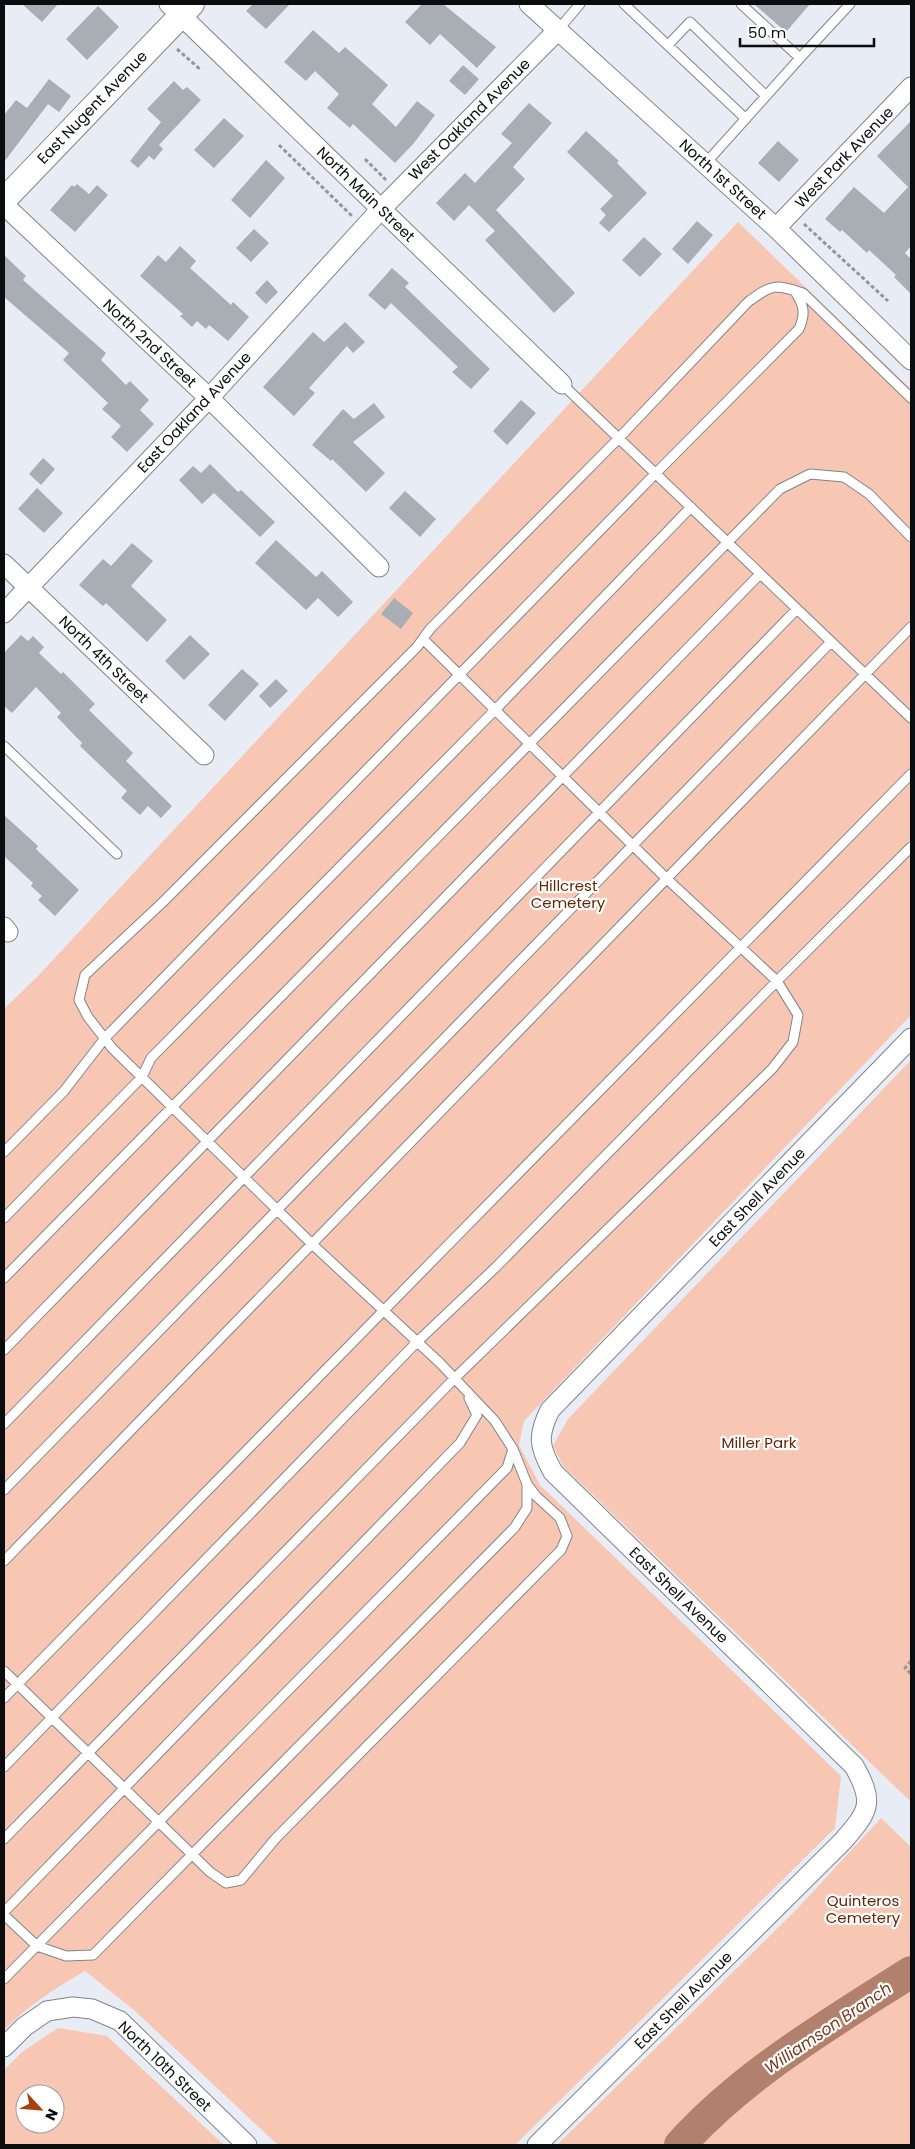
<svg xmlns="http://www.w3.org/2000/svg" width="915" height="2149" viewBox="0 0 915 2149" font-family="Poppins,sans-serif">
<rect width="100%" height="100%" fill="#e8ecf4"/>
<path fill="#f8c7b3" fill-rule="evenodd" d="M738,222l173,167v626l-387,406 -5,24 21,40 301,291 -6,52 -320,317h-237l-144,-135 -49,-39c-31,18 -56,34 -81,59v-1021l35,-34z
M911,1060v742l-348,-336 -10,-20 15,-27z
M881,1818l30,29v298h-354l240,-236z
M58,2028l49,8 117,109h-220v-75l18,-18zM25,2094h30v30h-30z"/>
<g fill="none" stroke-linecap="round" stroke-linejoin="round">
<path stroke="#b2816d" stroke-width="32" d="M680,2145c65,-72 150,-121 231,-173"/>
</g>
<path fill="#a9adb4" d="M22,4h36l-16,18z
M253,4h37l-24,25 -20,-18z
M422,4h21l53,43 -19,21 -37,-34 -10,11 -25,-23z
M754,4h56l-24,28z
M98,6l21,21 -32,33 -21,-21z
M313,30l26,23 6,-6 43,38 -16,19 24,23 21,-26 18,14 -21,28 -19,20 -42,-39 -3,4 -23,-20 12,-14 -24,-23 -9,10 -22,-19z
M463,65l16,14 -14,16 -16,-14z
M49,79l22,17 -12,16 -11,-8 -44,58v-47l12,-15 11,8z
M174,81l9,9 4,-3 14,13 -42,45 4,4 -9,11 -5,-4 -11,12 -8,-7 31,-39 -14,-13z
M529,103l23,20 -39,44 12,12 -29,31 79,83 -21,20 -69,-73 10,-9 -26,-26 -15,16 -18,-18 29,-30 10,10 37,-40 -11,-9z
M224,118l20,18 -30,32 -20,-18z
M911,121v125l-6,7 6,6v35l-17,-17 2,-2 -27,-25 -2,3 -25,-23 -2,2 -15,-13 29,-32 30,26 24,-26 -31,-31z
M586,131l33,30 -2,2 30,30 -38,39 -10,-9 7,-8 -6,-6 13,-13 -46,-44z
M778,141l21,19 -20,22 -21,-19z
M266,160l19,18 -35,40 -19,-18z
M77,184l12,10 8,-9 11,10 -33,37 -25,-22 22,-25 2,2z
M697,221l16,14 -25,29 -16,-15z
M254,229l15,14 -18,19 -15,-14z
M644,237l18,17 -22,23 -18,-17z
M180,246l16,15 -6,7 41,37 2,-3 16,15 -21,24 -19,-16 -3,4 -9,-8 -5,6 -12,-11 3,-2 -43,-38 18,-21 8,7z
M4,255l22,21 -3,4 83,73 -5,7 25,25 4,-4 19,19 -9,10 14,14 -27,28 -16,-15 10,-11 -19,-17 6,-6 -45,-43 6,-7 -65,-56z
M392,268l17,15 -4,4 85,82 -19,20 -19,-17 6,-5 -67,-64 -6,7 -17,-15z
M267,280l11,12 -12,12 -11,-11z
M345,322l20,20 -12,11 -6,-7 -38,42 6,5 -21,23 -31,-29 50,-55 11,10z
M521,400l15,13 -29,32 -14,-14z
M374,403l11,14 -32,25 32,31 -19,19 -34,-33 -1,2 -19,-16 31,-36 11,10z
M43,458l12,11 -14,16 -12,-11z
M210,464l28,28 3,-2 34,32 -15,15 -46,-44 -12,11 -23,-24 14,-14 8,7z
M37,488l26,25 -19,20 -26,-24z
M405,491l31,28 -16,18 -31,-29z
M276,540l40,37 6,-6 31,31 -15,15 -20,-19 -12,12 -51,-47z
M132,543l21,18 -22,25 36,34 -20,22 -41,-39 -3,3 -24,-21 24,-26 8,7z
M394,598l19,15 -12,16 -20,-15z
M21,635l7,6 5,-5 11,11 -5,6 22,21 2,-2 32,32 -6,6 44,43 -7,8 46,45 -11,12 -13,-12 -8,9 -19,-17 6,-7 -47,-45 2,-3 -25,-26 4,-4 -25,-26 -24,26 -8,-7v-53z
M190,635l20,19 -26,26 -19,-19z
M242,669l17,15 -34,37 -17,-16z
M276,679l12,12 -18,17 -11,-12z
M4,815l34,31 -2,3 43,41 -24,26 -17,-16 4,-4 -11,-10 2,-3 -29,-27z"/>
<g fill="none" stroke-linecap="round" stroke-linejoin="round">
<g stroke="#80848b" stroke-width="11">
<path id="service" d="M624,4l122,115
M741,4l59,54 50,-54
M558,30l22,-26
M668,45l22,-23 76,74
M705,164l95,-106
M562,384l349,334
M4,746l113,108
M4,1152l60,-61 41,-53 551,-565 143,-144c7,-16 5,-24 -5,-39
M4,1218l138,-141 9,-19 344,-348 196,-203
M4,1278l776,-789 30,-15 34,3 25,17 42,43
M4,1350l756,-776
M4,1424l793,-815
M4,1490l827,-848
M4,1561l907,-934
M4,1671l206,201 16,11 15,-3 35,-42 285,-288 6,-14 -7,-18 -24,-22 -9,-12 -14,-35 -18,-28 -55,-58 -128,-119 -200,-196 -24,-31 -9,-17 6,-25 78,-73 254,-255 13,-18 189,-191 129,-136c24,-18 27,-18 55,-9l108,105
M4,1698c303,-307 603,-618 907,-924
M4,1767l413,-425 79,-75 281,-286 134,-134
M4,1839l451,-461 317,-309 21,-27 5,-27 -21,-34 -110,-102 -244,-240
M4,1912l456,-469 17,-28 -8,-17
M4,1915l33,31 29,10 27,-1 422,-428 12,-19v-24
M4,1979l503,-511 6,-19"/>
</g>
<g stroke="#80848b" stroke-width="21">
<path id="minor" d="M169,4l393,380
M529,4l247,224 135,132
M4,205l205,193 170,169
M776,228l135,-141
M4,564l200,191
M4,613l205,-215 172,-189 177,-179
M4,927l4,5
M4,2047l20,-20 23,-16 26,-4 19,2 28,12 127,124
M537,2145l306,-304c26,-30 32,-38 11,-75l-301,-294c-14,-25 -16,-36 -3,-62l361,-372"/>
</g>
<g stroke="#80848b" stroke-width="26">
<path id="tertiary" d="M4,200l188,-196"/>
</g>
<path stroke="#93969c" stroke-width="3" stroke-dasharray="4 2.5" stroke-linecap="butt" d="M177,49l24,21
M279,145l73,71
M365,159l21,21
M804,224l84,77
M911,1661l-6,7 6,6"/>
<use href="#service" stroke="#fff" stroke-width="9"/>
<use href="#minor" stroke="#fff" stroke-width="19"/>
<use href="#tertiary" stroke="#fff" stroke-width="24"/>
</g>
<g text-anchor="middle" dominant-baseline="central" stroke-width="4.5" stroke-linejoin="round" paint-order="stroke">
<g font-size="15" fill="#0a0c0e" stroke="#fff">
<text transform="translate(92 107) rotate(-46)">East Nugent Avenue</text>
<text transform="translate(469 119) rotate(-45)">West Oakland Avenue</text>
<text transform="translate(844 157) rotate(-46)">West Park Avenue</text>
<text transform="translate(723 179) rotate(42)">North 1st Street</text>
<text transform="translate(366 194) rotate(44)">North Main Street</text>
<text transform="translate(150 343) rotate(43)">North 2nd Street</text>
<text transform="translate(194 412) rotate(-47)">East Oakland Avenue</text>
<text transform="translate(104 659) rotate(44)">North 4th Street</text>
<text transform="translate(757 1197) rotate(-46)">East Shell Avenue</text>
<text transform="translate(679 1595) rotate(44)">East Shell Avenue</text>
<text transform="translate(683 2000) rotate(-45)">East Shell Avenue</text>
<text transform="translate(165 2066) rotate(44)">North 10th Street</text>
</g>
<g font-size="15" fill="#642607" stroke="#fff">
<text x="568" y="885">Hillcrest<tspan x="568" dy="17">Cemetery</tspan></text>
<text x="759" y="1442">Miller Park</text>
<text x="863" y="1900">Quinteros<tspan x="863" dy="17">Cemetery</tspan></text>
</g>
<g font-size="16" font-style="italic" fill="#77381b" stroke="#fff">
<text transform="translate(828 2028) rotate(-34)">Williamson Branch</text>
</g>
</g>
<rect width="915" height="2149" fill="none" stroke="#0a0c0e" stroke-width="10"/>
<g transform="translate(40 2109) rotate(116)"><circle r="24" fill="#ffffff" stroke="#9d9e9f"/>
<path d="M0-4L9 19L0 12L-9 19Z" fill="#a5420c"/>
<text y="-8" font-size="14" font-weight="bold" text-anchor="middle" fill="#0a0c0e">N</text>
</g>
<path d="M740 38v8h134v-8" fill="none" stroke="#0a0c0e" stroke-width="2.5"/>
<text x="748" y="38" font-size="15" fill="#0a0c0e" stroke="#ffffff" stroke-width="4" paint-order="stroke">50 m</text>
</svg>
